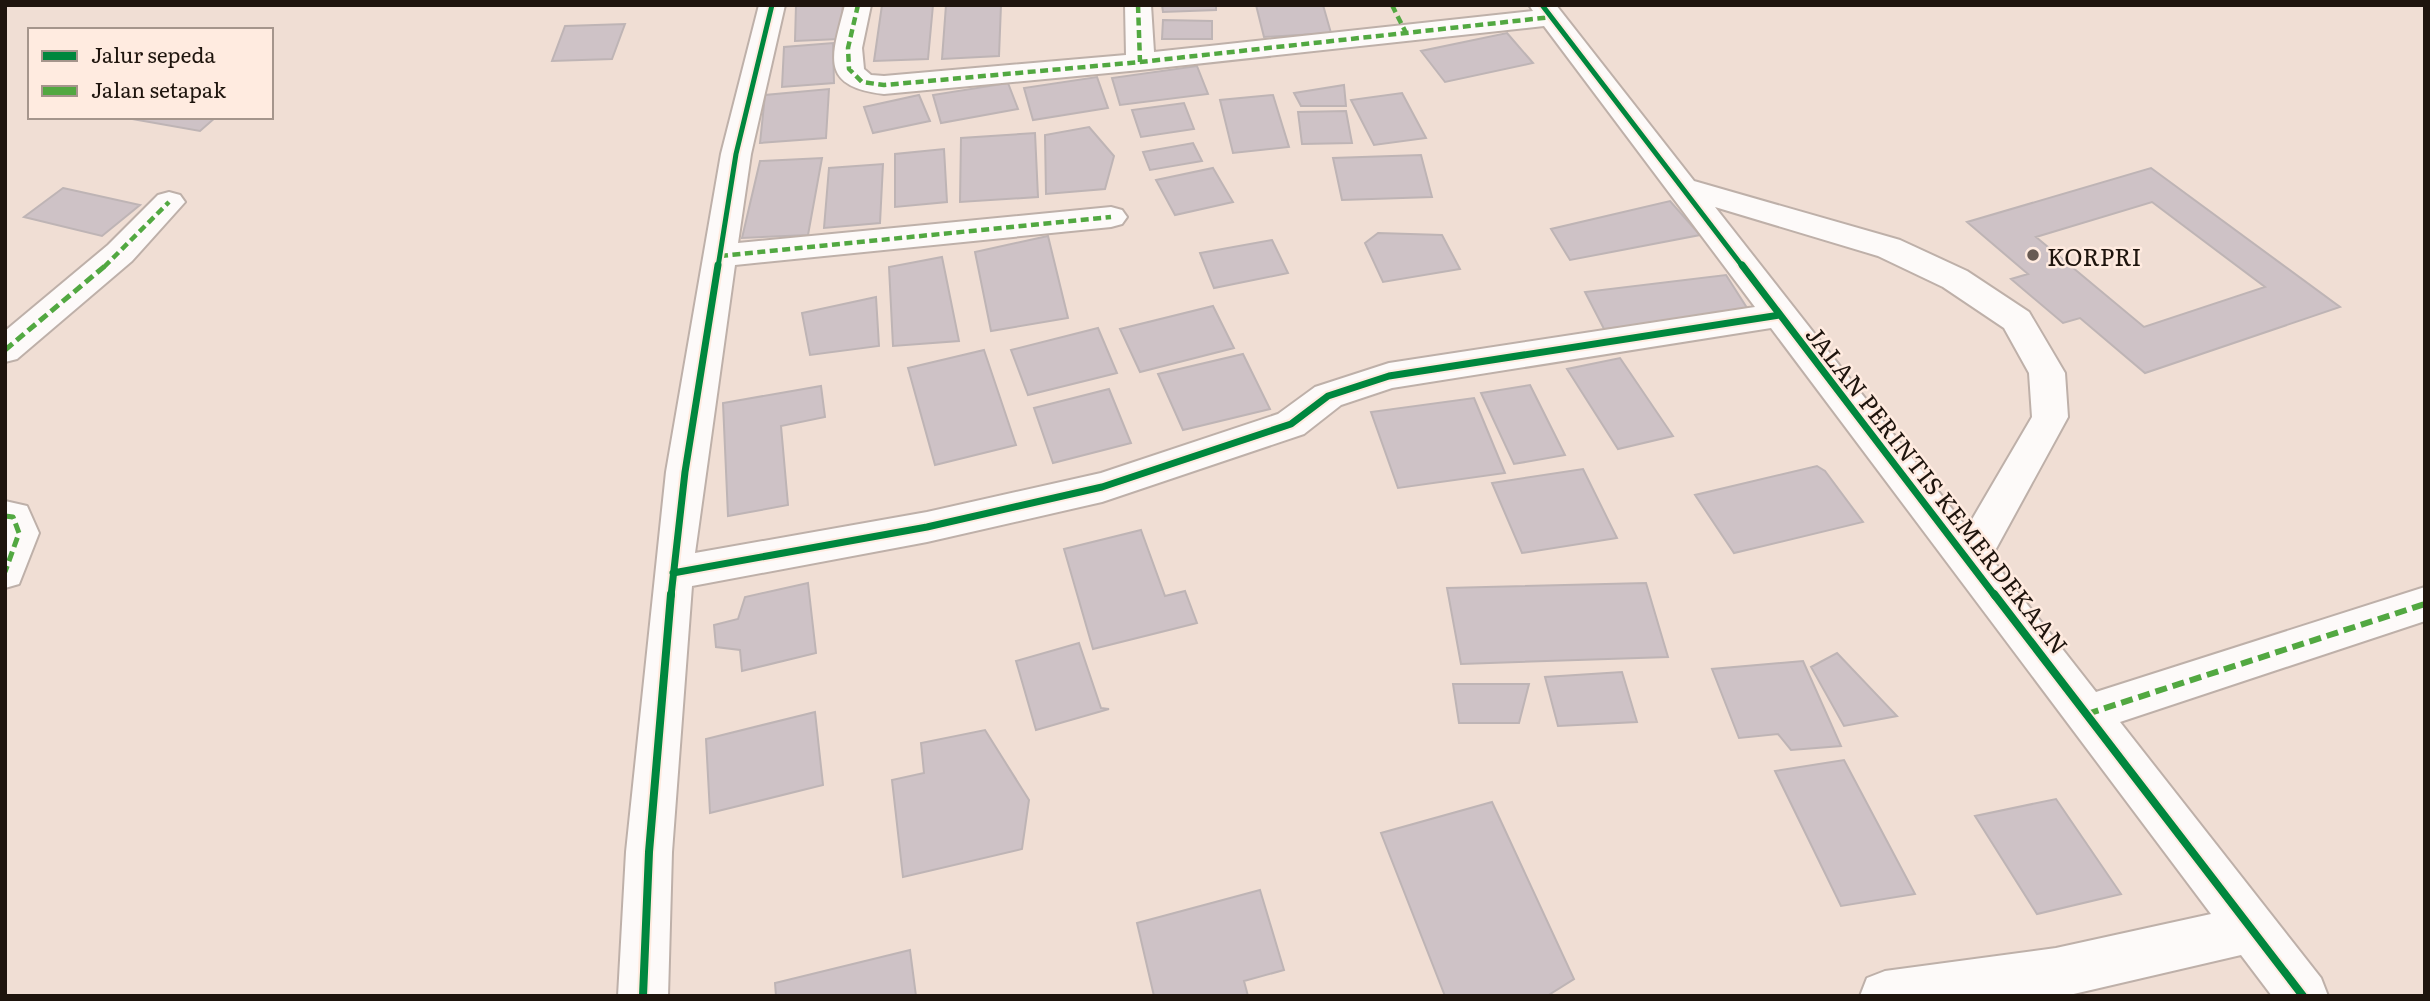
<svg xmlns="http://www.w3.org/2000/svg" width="2430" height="1001" viewBox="0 0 2430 1001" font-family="Literata,serif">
<rect width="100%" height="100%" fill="#f0ded4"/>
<path fill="#cec2c6" stroke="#beb4b5" stroke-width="2" fill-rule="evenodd" d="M796,5h47l-4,34 -44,2z
M882,5h51l-5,54 -54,2z
M946,5h55l-2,51 -57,3z
M1162,5h54v5l-53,2z
M1256,5h67l8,28 -67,4z
M1163,20l49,1v18h-50z
M625,24l-13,35 -60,2 13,-35z
M1507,33l26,30 -88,19 -24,-31z
M833,43l1,40 -52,4 2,-40z
M1197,66l11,28 -88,11 -8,-27z
M1097,77l11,31 -75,12 -9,-32z
M1008,83l10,26 -77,14 -8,-28z
M1344,85l2,21h-45l-7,-13z
M829,89l-3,49 -66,5 5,-48z
M1402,93l24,45 -52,7 -23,-45z
M919,95l11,26 -57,12 -9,-26z
M1273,95l16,52 -56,6 -13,-53z
M1184,103l10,26 -53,8 -9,-27z
M1346,111l6,32 -50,1 -4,-32z
M121,117h95l-16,14z
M1089,127l25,29 -9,33 -59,5 -1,-59z
M1035,133l3,64 -78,5 1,-64z
M1193,143l9,18 -52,9 -7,-18z
M944,149l3,53 -52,5v-53z
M1421,155l11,42 -90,3 -9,-42z
M822,158l-14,77 -66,3 18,-77z
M883,164l-3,59 -56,5 5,-60z
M1213,168l20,34 -58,13 -19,-35z
M2151,168l189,139 -195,66 -65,-55 -17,5 -52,-44 17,-5 -61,-52zM2152,202l113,85 -121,40 -108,-90z
M63,188l77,17 -38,31 -78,-19z
M1670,201l30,34 -130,25 -19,-31z
M1378,233l64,2 18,34 -77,13 -18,-39z
M1048,236l20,82 -77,13 -16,-79z
M1272,240l16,33 -74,15 -14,-35z
M942,257l17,84 -66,5 -4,-79z
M1726,275l23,36 -145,18 -19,-37z
M876,297l3,49 -69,9 -8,-42z
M1213,306l21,42 -94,24 -20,-43z
M1098,328l19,45 -89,22 -17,-45z
M984,350l32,95 -81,20 -27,-97z
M1243,354l27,55 -87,21 -25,-56z
M1620,358l53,78 -55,13 -51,-80z
M1530,385l35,70 -51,9 -33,-71z
M821,386l4,31 -44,9 7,79 -60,11 -5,-113z
M1109,389l22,54 -78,20 -19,-55z
M1474,398l31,75 -107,15 -27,-76z
M1817,466l8,5 38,51 -129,31 -39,-58z
M1583,469l34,69 -95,15 -30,-70z
M1141,530l24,66 20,-5 12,32 -104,26 -29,-100z
M808,583l8,70 -74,18 -2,-21 -24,-3 -2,-22 24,-6 7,-22z
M1646,583l22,74 -207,7 -14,-76z
M1079,643l22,65 8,1 -73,21 -20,-69z
M1837,653l60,63 -53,10 -33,-59z
M1803,661l38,85 -50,4 -13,-16 -39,4 -27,-69z
M1622,672l15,50 -79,4 -13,-49z
M1453,684h76l-10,39h-60z
M815,712l8,73 -113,28 -4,-74z
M985,730l44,70 -7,49 -119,28 -11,-97 32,-7 -3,-30z
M1844,760l71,134 -74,12 -66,-135z
M2056,799l65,95 -84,20 -62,-98z
M1492,802l82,177 -27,17h-102l-64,-163z
M1260,890l24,80 -40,11 4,15h-94l-17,-73z
M910,950l6,46h-140l-1,-13z"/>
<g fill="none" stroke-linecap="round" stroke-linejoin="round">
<g stroke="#beb0a9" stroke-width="4">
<path id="minor" d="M759,5h26l-34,149 -13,89 373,-36 11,3 5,7 -5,7 -11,3 -376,38 -40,288 232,-41 174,-39 177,-59 37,-27 74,-24 366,-56 -211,-281 -404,44 -256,24c-66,-8 -52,-38 -39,-89h26l-9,43 2,21 7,6 13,1 242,-21 -1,-50h26l3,47 379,-41 -4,-6h27l138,176 206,59 67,31 62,41 36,61 3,44 -77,141 105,134 329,-105v34l-305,101 201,256 7,18h-56l-31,-41 -176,41h-205l7,-18 18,-7 171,-23 155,-34 -440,-586 -379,60 -51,17 -37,29 -202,68 -175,40 -235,44 -20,266 -4,144h-50l8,-144 40,-380 55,-318zM1715,207l163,49 65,31 61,41 25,45 3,44 -65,111z
M169,192l11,3 5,7 -53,59 -115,98 -12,3v-31l103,-86 50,-50z
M5,501l22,5 12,27 -20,51 -14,4z"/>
</g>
<use href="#minor" fill="#fdfaf9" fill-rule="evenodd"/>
<path stroke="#52a841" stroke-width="4.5" stroke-dasharray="8 4.5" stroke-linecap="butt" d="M858,5l-10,43 1,21 13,13 22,3 256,-23 412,-45
M1138,5l2,57
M1392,5l15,30
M720,256l391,-39
M104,267l65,-65"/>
<path stroke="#52a841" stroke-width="5" stroke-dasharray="10 5" stroke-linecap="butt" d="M5,350l101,-85
M5,516l8,1 6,16 -14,39"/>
<path stroke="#52a841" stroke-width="6" stroke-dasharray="12 6" stroke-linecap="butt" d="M2087,714l338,-110"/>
<g stroke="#ffebe0" stroke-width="9">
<path id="cycleway-far2" d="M1542,5l201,262
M718,267l18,-113 36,-149"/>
</g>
<g stroke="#ffebe0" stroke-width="11">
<path id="cycleway-far1" d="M1742,265l253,331
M673,573l254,-46 175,-40 189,-63 37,-28 61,-20 391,-61
M671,596l14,-124 33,-207"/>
</g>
<g stroke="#ffebe0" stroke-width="12">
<path id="cycleway" d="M1994,594l309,402
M643,996l6,-144 22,-258"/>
</g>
<use href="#cycleway-far2" stroke="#00873e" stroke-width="5"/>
<use href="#cycleway-far1" stroke="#00873e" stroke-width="7"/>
<use href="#cycleway" stroke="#00873e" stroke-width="8"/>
</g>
<circle fill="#685b53" stroke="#ffebe0" stroke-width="2.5" cx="2033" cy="255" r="7"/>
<g text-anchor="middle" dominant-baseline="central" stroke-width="5" stroke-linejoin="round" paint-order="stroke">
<g font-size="24" fill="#1e140d" stroke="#ffebe0" text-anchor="start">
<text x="2047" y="255">KORPRI</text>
</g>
<g font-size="24" fill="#1e140d" stroke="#ffebe0">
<text transform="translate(1938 489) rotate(52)">JALAN PERINTIS KEMERDEKAAN</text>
</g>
</g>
<rect width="2430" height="1001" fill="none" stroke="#1e140d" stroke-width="14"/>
<rect x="28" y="28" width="245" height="91" fill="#ffebe0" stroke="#a5958c" stroke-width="2"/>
<rect x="42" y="51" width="35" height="10" fill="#00873e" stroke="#a5958c" stroke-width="2"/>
<text x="91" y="63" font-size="21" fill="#1e140d">Jalur sepeda</text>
<rect x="42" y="86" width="35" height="10" fill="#52a841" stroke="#a5958c" stroke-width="2"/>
<text x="91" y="98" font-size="21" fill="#1e140d">Jalan setapak</text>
</svg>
